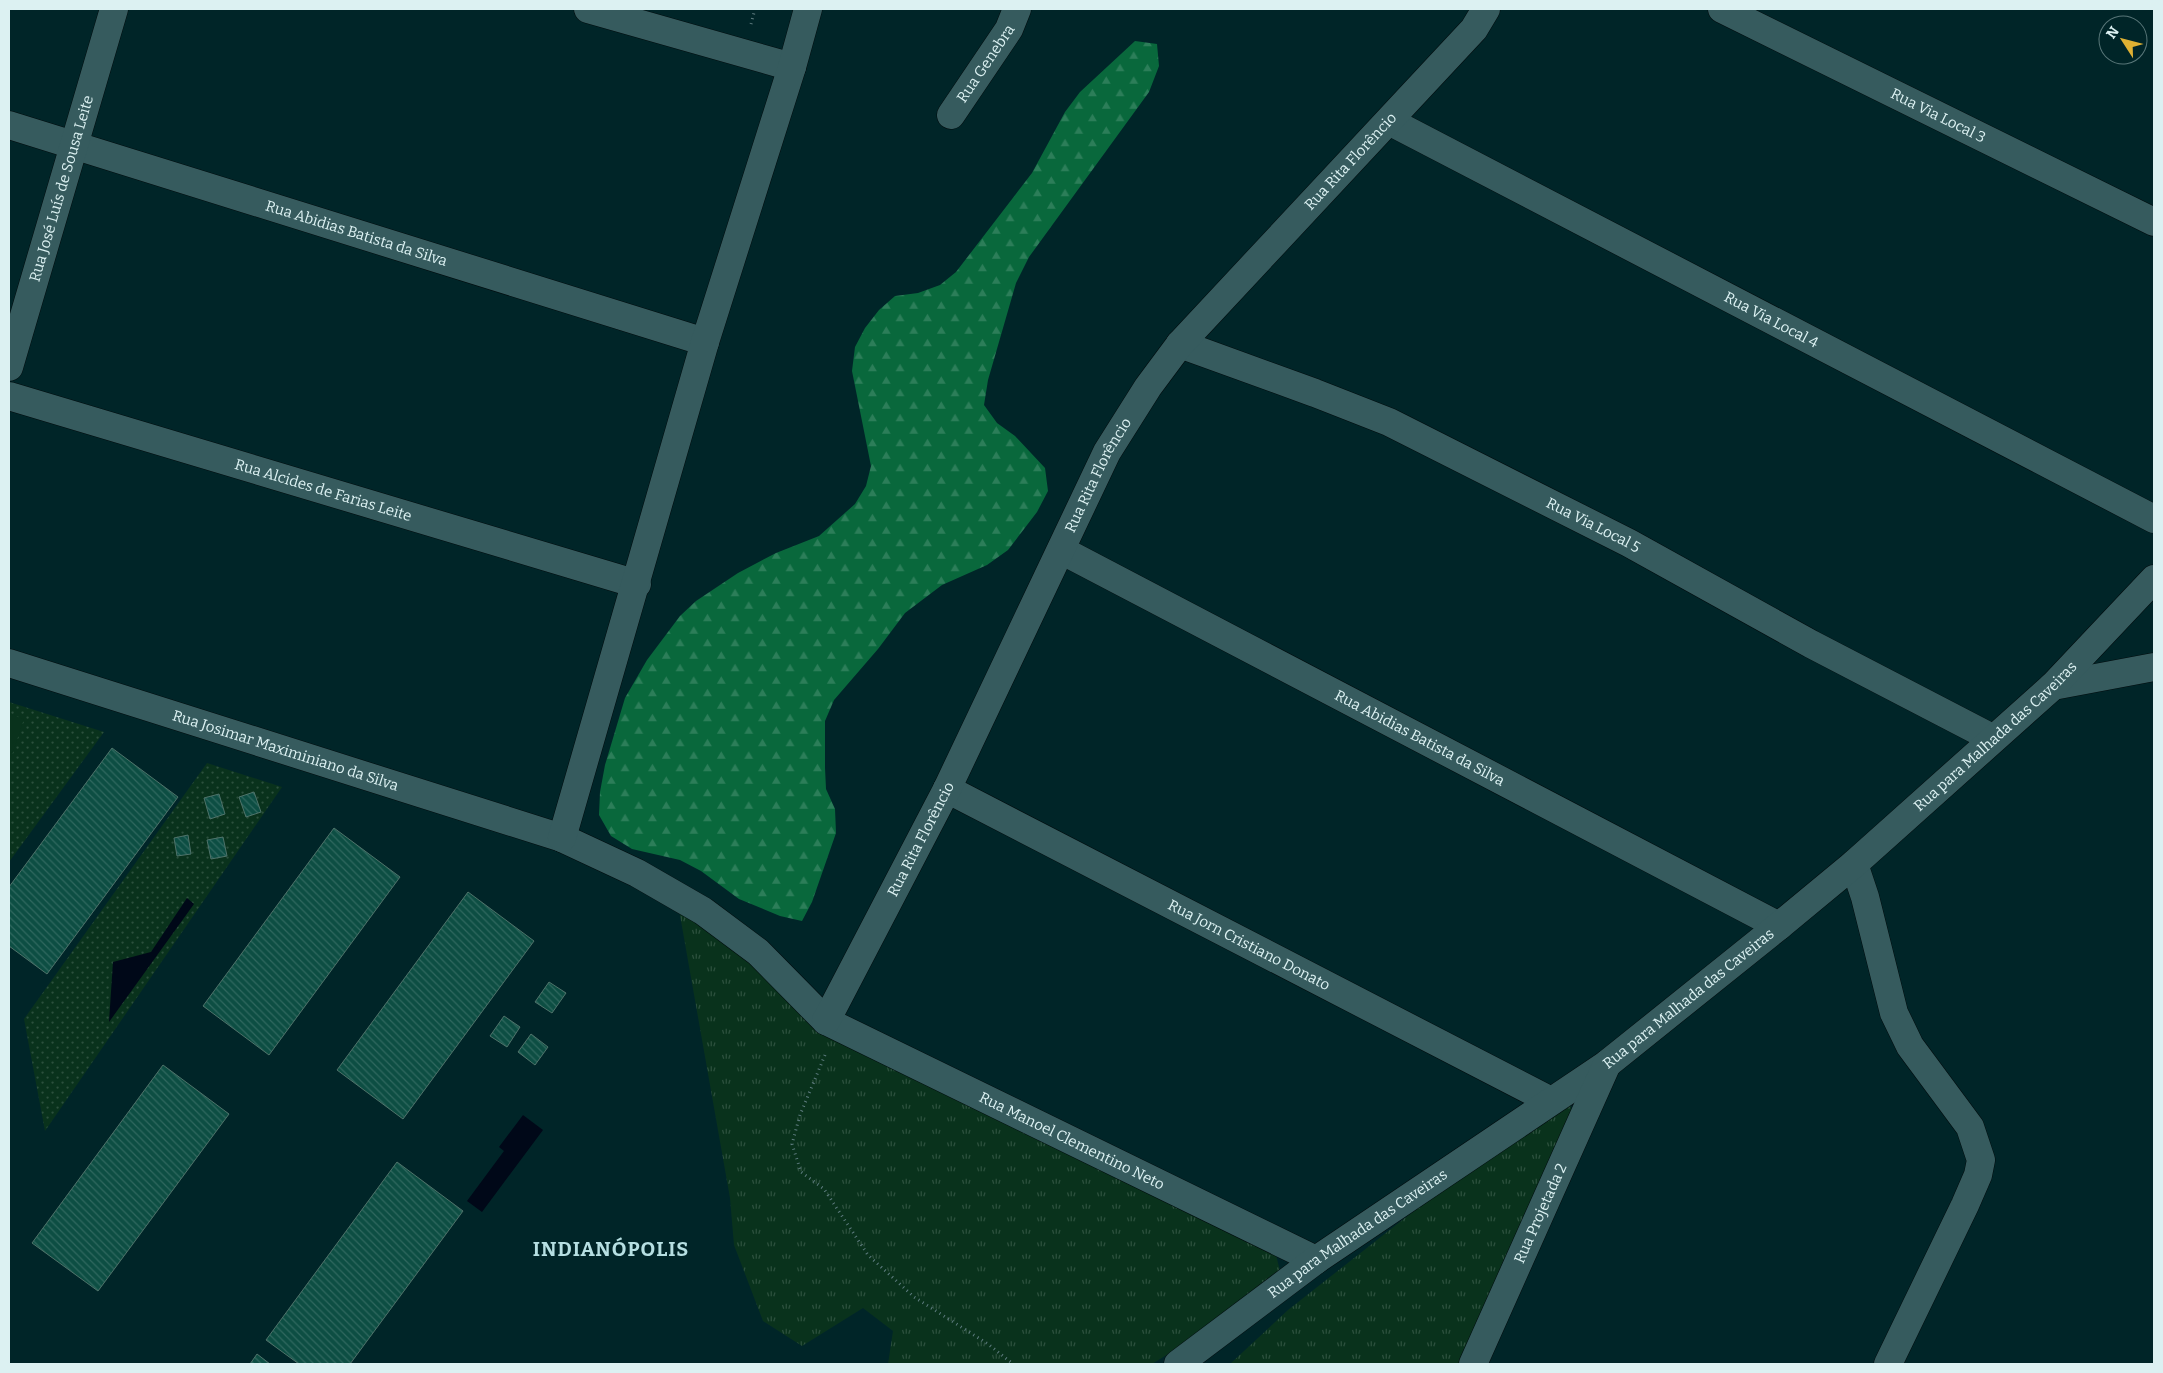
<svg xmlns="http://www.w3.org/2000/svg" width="2163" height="1373" viewBox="0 0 2163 1373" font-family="Bitter,serif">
<defs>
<pattern id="grass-tufts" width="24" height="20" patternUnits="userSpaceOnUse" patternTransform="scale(1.25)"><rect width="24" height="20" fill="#09321c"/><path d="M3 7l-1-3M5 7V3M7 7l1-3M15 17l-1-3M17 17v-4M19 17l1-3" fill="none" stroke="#2c503d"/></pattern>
<pattern id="forest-firs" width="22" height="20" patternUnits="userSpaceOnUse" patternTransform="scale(1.25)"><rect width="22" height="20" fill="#09683c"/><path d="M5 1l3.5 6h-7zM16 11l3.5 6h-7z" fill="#2c7e59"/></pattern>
<pattern id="park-dots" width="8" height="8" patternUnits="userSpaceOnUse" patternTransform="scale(1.25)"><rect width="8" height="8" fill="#09321c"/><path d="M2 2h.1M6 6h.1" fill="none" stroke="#2c503d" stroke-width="1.8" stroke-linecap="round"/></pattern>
<pattern id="building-back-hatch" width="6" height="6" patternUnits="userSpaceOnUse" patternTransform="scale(1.25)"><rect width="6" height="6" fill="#0d4e43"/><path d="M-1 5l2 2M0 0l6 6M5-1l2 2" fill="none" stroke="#30685f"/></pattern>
</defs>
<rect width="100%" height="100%" fill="#002528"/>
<path fill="url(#grass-tufts)" d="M678,904l66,45 79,78 452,224 5,20 -91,70 -37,23h-264l5,-33 -30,-23 -61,38 -39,-25 -29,-76 -4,-47z
M1569,1102l4,11 -113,251h-230l58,-54 122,-96z"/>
<path fill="url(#forest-firs)" d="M1135,41l22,3 2,22 -10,26 -120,165 -13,26 -28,97 -4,25 13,18 18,13 30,32 3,23 -11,21 -29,38 -21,15 -45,20 -37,28 -27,36 -44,51 -9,21v47l1,21 9,20 1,24 -24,69 -10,19 -22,-5 -41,-17 -38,-28 -21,-11 -48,-11 -21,-13 -12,-21 1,-23 5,-27 20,-67 22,-38 33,-44 16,-15 42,-28 38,-20 43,-17 36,-32 11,-18 5,-20 -19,-95 3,-24 10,-19 14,-18 16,-14 23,-3 22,-8 16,-13 76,-99 33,-61 15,-20z"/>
<path fill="url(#park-dots)" d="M9,702l95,30 -95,130z
M207,763l75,24 -237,344 -21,-112z"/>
<path fill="#09321c" d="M9,714l15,5 -15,45z"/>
<path fill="#000818" d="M187,898l7,6 -85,118 4,-60 38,-10z
M523,1115l20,15 -61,82 -15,-11 37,-50 -5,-4z"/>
<path fill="url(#building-back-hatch)" stroke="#4f736a" d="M112,748l66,49 -131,177 -38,-28v-59z
M254,792l7,20 -15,5 -7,-20z
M219,794l6,20 -15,5 -6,-21z
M334,828l66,49 -131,178 -66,-49z
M188,835l3,19 -14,2 -3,-18z
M223,837l4,19 -16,3 -4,-19z
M468,892l66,49 -131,178 -66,-49z
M549,982l17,11 -14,20 -17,-11z
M504,1016l16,11 -13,20 -17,-11z
M531,1034l17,13 -13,18 -17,-13z
M163,1065l66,49 -131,177 -66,-48z
M397,1162l66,49 -113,153h-51l-33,-24z
M257,1354l13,10h-20z"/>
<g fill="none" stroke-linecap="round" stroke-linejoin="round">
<g stroke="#000c0e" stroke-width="29">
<g id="street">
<path d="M588,9l204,58"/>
<path id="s1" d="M1722,9l432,213"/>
<path id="s2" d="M951,115l58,-86 8,-20"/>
<path id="s3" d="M1389,121l765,398"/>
<path id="s4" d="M9,125l696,217"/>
<path id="s5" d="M1180,344l135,49 74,29 240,121 182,101 181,94"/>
<path id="s6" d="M9,367l105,-358"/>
<path id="s7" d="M9,396l628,188"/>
<path id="s8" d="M1061,550l718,376"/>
<path id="s9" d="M9,663l553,175 75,35 66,38 55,41 68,69 490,239"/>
<path d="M2053,686l101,-19"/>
<path id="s10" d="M947,789l604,312"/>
<path d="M562,838l143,-496 87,-275 16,-58"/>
<path d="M1854,864l11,33 29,116 16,33 60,81 11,33 -3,15 -13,30 -77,159"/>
<path id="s11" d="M826,1021l121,-232 160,-337 41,-65 32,-43 294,-315 12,-20"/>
<path id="s12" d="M1178,1364l138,-104 291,-196 172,-138 75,-62 199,-178 101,-107"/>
<path id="s13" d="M1473,1364l134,-300"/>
</g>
</g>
<path stroke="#5f7d80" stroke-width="3" stroke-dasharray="1 4" stroke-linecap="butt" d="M751,24l4,-15
M825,1055l-25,60 -8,29 9,28 23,17 44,66 46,42 74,47 25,20"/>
<use href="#street" stroke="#365b5e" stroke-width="28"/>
</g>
<g text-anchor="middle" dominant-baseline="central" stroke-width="4" stroke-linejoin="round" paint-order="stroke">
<g font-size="15" fill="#dcf1f2" stroke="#002528">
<text stroke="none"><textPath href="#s2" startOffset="62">Rua Genebra</textPath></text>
<text stroke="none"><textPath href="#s1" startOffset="241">Rua Via Local 3</textPath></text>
<text stroke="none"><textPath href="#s11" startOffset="1015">Rua Rita Florêncio</textPath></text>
<text stroke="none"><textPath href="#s6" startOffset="186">Rua José Luís de Sousa Leite</textPath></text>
<text stroke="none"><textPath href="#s4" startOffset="364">Rua Abidias Batista da Silva</textPath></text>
<text stroke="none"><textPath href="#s3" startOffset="431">Rua Via Local 4</textPath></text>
<text stroke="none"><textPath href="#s11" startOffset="610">Rua Rita Florêncio</textPath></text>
<text stroke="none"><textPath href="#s7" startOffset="328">Rua Alcides de Farias Leite</textPath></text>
<text stroke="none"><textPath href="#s5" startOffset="452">Rua Via Local 5</textPath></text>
<text stroke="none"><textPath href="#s12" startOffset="1032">Rua para Malhada das Caveiras</textPath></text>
<text stroke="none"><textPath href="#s8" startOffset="405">Rua Abidias Batista da Silva</textPath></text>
<text stroke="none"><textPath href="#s9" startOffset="290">Rua Josimar Maximiniano da Silva</textPath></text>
<text stroke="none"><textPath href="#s11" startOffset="205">Rua Rita Florêncio</textPath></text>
<text stroke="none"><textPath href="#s10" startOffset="340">Rua Jorn Cristiano Donato</textPath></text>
<text stroke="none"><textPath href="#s12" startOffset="628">Rua para Malhada das Caveiras</textPath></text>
<text stroke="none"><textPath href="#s9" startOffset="1178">Rua Manoel Clementino Neto</textPath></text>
<text stroke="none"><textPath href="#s13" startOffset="165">Rua Projetada 2</textPath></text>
<text stroke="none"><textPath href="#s12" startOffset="222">Rua para Malhada das Caveiras</textPath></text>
</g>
<g font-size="20" font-weight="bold" letter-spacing="1" fill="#b6dfe2" stroke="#002528">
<text x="611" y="1249">INDIANÓPOLIS</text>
</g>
</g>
<rect width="2163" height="1373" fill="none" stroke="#dcf1f2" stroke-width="20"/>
<g transform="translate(2123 40) rotate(306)"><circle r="24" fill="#002528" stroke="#587779"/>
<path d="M0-4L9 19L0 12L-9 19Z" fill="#dfb133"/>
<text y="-8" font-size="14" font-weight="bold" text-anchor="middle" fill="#dcf1f2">N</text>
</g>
</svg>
